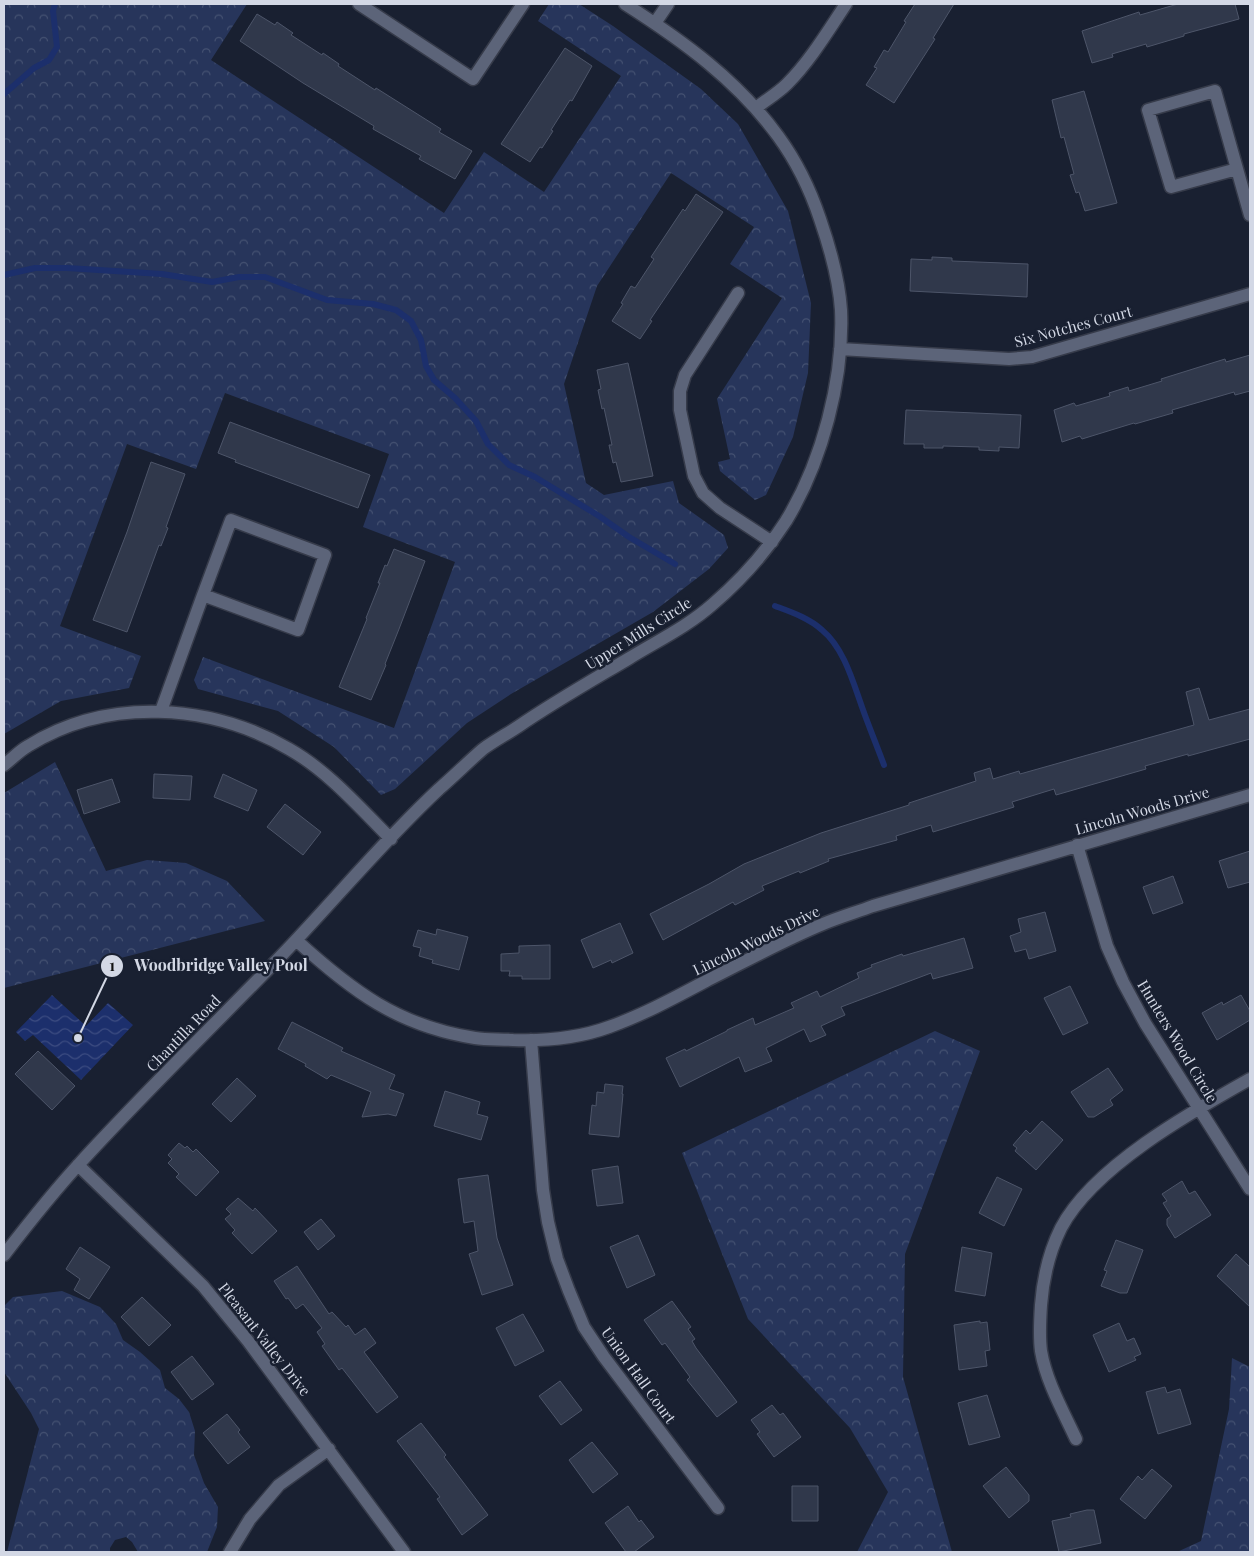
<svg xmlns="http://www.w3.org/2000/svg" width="1254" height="1556" viewBox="0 0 1254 1556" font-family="'Playfair Display',serif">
<defs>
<pattern id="forest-crowns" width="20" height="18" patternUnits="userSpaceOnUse" patternTransform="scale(1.25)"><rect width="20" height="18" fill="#27355b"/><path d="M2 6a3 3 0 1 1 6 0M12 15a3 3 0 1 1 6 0" fill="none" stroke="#455272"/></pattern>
<pattern id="water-waves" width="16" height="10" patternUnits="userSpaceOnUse" patternTransform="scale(1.25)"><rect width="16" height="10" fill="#1c2f6c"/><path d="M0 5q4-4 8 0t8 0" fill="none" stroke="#3c4c81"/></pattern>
</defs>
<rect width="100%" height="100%" fill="#192031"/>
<path fill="url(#forest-crowns)" d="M4,4h243l-36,56 233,153 40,-61 60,40 77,-116 -83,-55 11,-17h30l34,22 88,63 37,35 50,87 23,92 -3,70 -15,64 -27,58 -11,5 -35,-29 -2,-9 12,-3 -13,-60 65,-101 -52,-34 24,-37 -83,-54 -74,113 -33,98 22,99 18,12 69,-14 6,22 45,32 4,13 -19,21 -56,43 -142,82 -44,29 -72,66 -14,6 -47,-48 -56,-36 -80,-22 -4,-9 9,-23 191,71 61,-166 -92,-35 26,-73 -164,-61 -29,76 -69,-25 -67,182 81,30 -12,32 -68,13 -57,33z
M55,762l51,109 41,-11 39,3 41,18 38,40 -261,67v-195z
M935,1031l45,20 -75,203 -2,123 49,175h-95l31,-60 -38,-64 -102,-109 -66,-166z
M62,1291l38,16 16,17 7,16 17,12 20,18 5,18 14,11 10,13 6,19 -1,24 10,28 14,24 -1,20 -10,25h-69l-6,-10 -6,-5 -11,3 -5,8v4h-103l32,-123 -8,-16 -27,-41v-66l9,-9z
M1232,1358l18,9v185h-73l24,-11 28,-132z"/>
<path fill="url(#water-waves)" d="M52,995l34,31 22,-23 25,22 -52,55 -48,-45 -8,6 -9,-9z"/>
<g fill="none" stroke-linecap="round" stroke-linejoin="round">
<path stroke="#1c2f6c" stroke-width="6" d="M4,94l30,-26 15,-8 8,-13 -4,-36 2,-7
M4,275l31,-7h32l95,6 50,8 27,-5h26l62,23 46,4 23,6 15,11 10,19 5,26 8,14 21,18 21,23 12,23 21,21 26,12 64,39 30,21 46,27
M775,606c16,6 34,12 47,24 22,18 31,52 40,77 7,20 15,39 22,58"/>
</g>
<path fill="#30384b" stroke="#4d5569" d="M915,4h39l-21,34 2,1 -41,64 -28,-18 11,-17 -3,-1 10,-17 4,2 18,-30 -2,-1z
M1178,4h57l4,15 -55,15v2l-37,11 -1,-3 -34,10 1,3 -21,6 -10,-32 57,-19 1,3z
M257,14l18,11 2,-3 16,11 -2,2 31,20 1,-2 16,11 -1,2 37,24 1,-2 65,41 -2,3 33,19 -17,28 -36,-20 2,-3 -48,-27 1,-3 -71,-43 -63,-42z
M565,48l27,18 -20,35 -2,-1 -19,30 2,1 -11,17 -2,-1 -10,15 -29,-18z
M1084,91l33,112 -32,8 -6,-19 -3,1 -6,-18 4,-1 -10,-37 -3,1 -9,-38z
M696,194l27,18 -73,108 2,1 -12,18 -28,-18 11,-17 -2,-1 10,-17 4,2 19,-29 -3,-2 32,-48 2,2z
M932,257l20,1v3l76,3 -1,33 -117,-6 1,-32 21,1z
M1250,355v36l-15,4 -1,-3 -62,18 1,3 -38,11 -1,-1 -52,16 -2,-3 -18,6 -8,-32 20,-7 2,3 34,-10 -1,-3 19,-6 1,4 33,-10 -1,-2 64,-20 1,3z
M628,363l25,113 -32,6 -5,-20 -3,1 -4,-18h3l-8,-37 -2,1 -4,-19 3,-1 -4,-19z
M906,410l115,5 -2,33 -20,-1v4l-20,-1v-3l-36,-1v2h-19v-4h-20z
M230,422l140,53 -12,33 -123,-46 1,-2 -18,-7z
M151,462l34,12 -19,53 2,1 -7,18 -2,-1 -32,87 -34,-12 34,-88z
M394,549l31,12 -26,68 -14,35 1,1 -15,35 -32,-13 28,-68 -1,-1 14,-35h-2l7,-18 2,1z
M1199,688l10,32 41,-11v30l-62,17v-2l-43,12 1,3 -90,26 -2,-6 -42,13 2,5 -81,25 -2,-7 -35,11 1,4 -69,19 1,2 -29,12 -1,-2 -37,15 2,4 -29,15 -2,-3 -70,38 -13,-26 59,-30 35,-20 77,-31 88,-28v-2l67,-22 -2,-8 16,-5 3,11 26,-8 1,3 174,-49 -8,-33z
M154,774l38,2 -2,24 -37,-2z
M223,774l34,16 -9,21 -34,-14z
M112,779l8,23 -36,12 -7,-24z
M285,804l36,28 -18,23 -36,-28z
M1250,851v31l-22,6 -9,-27z
M1173,876l10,27 -30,11 -10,-27z
M1045,912l11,39 -27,8 -3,-10 -11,3 -5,-16 11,-4 -3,-13z
M620,923l13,30 -21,10 -1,-3 -18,8 -12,-28z
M437,929l31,8 -9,33 -27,-7 1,-3 -14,-4 2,-8 -8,-2 5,-16 18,5z
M964,938l9,30 -40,11 -2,-6 -90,34 4,8 -24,11 5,9 -16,7 -6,-13 -38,19 6,13 -27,11 -6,-15 -59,30 -14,-29 19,-9 1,2 41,-20v-1l26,-12 2,7 39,-17 -3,-5 26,-12 3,6 39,-19 -2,-5 15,-6 -1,-2 31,-11 1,2z
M550,945v34h-28v-3h-13l1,-5h-9v-17l18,-1v-7z
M1070,986l18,37 -25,12 -19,-37z
M1241,995l9,16v9l-33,20 -15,-27 20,-11 1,3z
M292,1022l51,26 -2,3 54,24 -6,14 15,5 -8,22 -8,-2 -26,3 9,-25 -40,-17 -4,4 -22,-13 1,-2 -28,-15z
M38,1051l37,35 -23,24 -37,-36z
M1108,1068l15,22 -13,10 3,5 -19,12h-6l-17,-25z
M237,1078l19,18 -25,26 -19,-18z
M605,1084l18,2 -1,8h1l-4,43 -30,-3 3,-29 4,1 1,-14 7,1z
M445,1091l35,11 -3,12 11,3 -7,23 -47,-14z
M1042,1121l21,19 -27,30 -21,-19 2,-3 -4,-3 13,-15 4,4z
M179,1143l6,5 2,-2 6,6 3,-3 23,23 -23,24 -20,-19 3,-3 -11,-11 4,-4 -4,-4z
M618,1166l5,37 -26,3 -5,-36z
M488,1175l9,63 16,47 -31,10 -13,-41 9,-3 -4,-30 -10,2 -6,-44z
M997,1177l25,12 -18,37 -25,-13z
M1182,1181l7,13 6,-3 16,24 -36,23 -8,-13v-6l4,-3 -8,-13 4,-2 -5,-7z
M238,1198l15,13 2,-3 22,23 -25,23 -20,-21 3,-3 -10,-11 6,-5 -5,-5z
M321,1219l14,17 -17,14 -14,-18z
M638,1235l17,40 -28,13 -17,-41z
M1116,1240l27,10 -16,43h-7l-19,-7 6,-15 -3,-1z
M80,1247l30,20 -21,32 -15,-9 6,-11 -14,-10z
M962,1247l30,6 -7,43 -30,-5z
M1236,1254l14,13v40l-33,-31z
M297,1266l32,48 3,-2 14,15 2,-2 7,10 10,-7 11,15 -12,9 34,45 -21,16 -35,-45 -3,2 -17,-24 3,-2 -8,-12 5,-4 -19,-24 -7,5 -8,-11 -2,1 -12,-18z
M142,1297l29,28 -22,21 -28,-29z
M672,1301l19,26 -3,2 7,10 -3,2 4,7 41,54 -20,15 -30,-37 3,-3 -25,-34 -3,2 -18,-25z
M523,1314l21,37 -29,15 -19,-38z
M980,1321v2l7,-1 3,28 -5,1 2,15 -28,4 -5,-45z
M1119,1323l8,18 7,-3 7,16 -7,3 2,3 -27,12 -16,-37z
M192,1356l22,28 -22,16 -21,-28z
M560,1381l22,29 -21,15 -22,-29z
M1165,1387l2,6 13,-4 11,35 -33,10 -12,-42z
M987,1395l13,42 -31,8 -11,-42z
M772,1405l8,10 3,-2 18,24 -27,20 -17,-23 3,-2 -9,-12z
M227,1414l13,16 -2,2 12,15 -22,17 -25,-31z
M421,1423l25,32 -2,2 44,58 -26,20 -25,-36 3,-2 -43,-56z
M592,1442l26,32 -25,19 -24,-33z
M1006,1467l23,28v6l-20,17 -26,-32z
M1152,1469l20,17 -27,33 -25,-20 18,-23 4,4z
M792,1486h26v35h-26z
M628,1506l11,16 2,-2 13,17 -20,15h-8l-21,-29z
M1087,1510h7l7,33 -42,9 -7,-31 19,-4 -1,-3z"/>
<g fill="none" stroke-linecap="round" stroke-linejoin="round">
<g stroke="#363b4a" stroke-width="15">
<path id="minor" d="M359,4l114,75 50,-75
M655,23l13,-19
M756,108c10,-8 22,-15 31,-24 23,-23 41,-53 59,-80
M1237,169l-66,18 -23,-77 67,-19 35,124
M738,293l-53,82 -5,16v19l14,66 9,17 17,15 52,34
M840,349l169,10 23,-2 218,-63
M161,711l42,-116 95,35 27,-75 -94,-35 -28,75
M4,765c8,-6 15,-14 24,-19 79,-49 182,-43 261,3 39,22 70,58 102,90
M1077,845l30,101 16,36 22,41 105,166
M296,940c56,51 102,86 179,98 12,2 25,1 38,2 31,1 66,-2 96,-13 34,-12 67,-30 99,-47 38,-19 76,-40 115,-56 17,-7 34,-12 50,-18l377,-111
M531,1040l12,150 5,32 9,37 12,32 15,36 20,30 114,151
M78,1165l125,121 45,55 156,211
M4,1255c24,-31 49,-63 76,-92 65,-71 134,-138 201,-207 53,-55 102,-115 158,-167 15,-13 29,-27 44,-40 11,-8 24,-15 36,-23 35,-24 72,-45 109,-67 29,-18 59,-32 85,-55 28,-24 53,-52 73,-83 36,-59 58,-142 55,-211 -2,-31 -11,-62 -21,-91 -10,-30 -23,-57 -42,-83 -41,-56 -95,-95 -153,-132
M1076,1439c-13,-28 -30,-58 -35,-88 -2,-15 -1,-31 0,-46 2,-26 8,-53 20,-77 32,-61 130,-116 189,-149
M230,1552l20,-33 29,-34 50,-36"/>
</g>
<use href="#minor" stroke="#5c6479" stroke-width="12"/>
</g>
<g text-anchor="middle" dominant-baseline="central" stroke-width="5" stroke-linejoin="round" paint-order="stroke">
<g font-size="15" fill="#d3d8e5" stroke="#192031">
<text transform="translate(1073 326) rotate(-15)">Six Notches Court</text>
<text transform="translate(638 633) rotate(-32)">Upper Mills Circle</text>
<text transform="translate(1142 810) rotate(-16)">Lincoln Woods Drive</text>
<text transform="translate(756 940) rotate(-26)">Lincoln Woods Drive</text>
<text transform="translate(183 1033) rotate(-46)">Chantilla Road</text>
<text transform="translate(1178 1041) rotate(59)">Hunters Wood Circle</text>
<text transform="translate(265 1339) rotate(52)">Pleasant Valley Drive</text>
<text transform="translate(639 1375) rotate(54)">Union Hall Court</text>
</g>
</g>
<path fill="none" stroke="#d3d8e5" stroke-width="2" d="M78 1038L112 966"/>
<g fill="#d3d8e5" stroke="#192031" stroke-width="2">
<circle cx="78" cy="1038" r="5"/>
<circle cx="112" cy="966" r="12"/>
</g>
<g font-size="15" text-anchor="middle" font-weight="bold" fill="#111">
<text x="112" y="971">1</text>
</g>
<g font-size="16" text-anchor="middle" font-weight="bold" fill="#d3d8e5" stroke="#192031" stroke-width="5" stroke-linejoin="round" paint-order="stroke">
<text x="221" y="971">Woodbridge Valley Pool</text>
</g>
<rect width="1254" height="1556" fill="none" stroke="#d3d8e5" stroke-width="10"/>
</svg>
